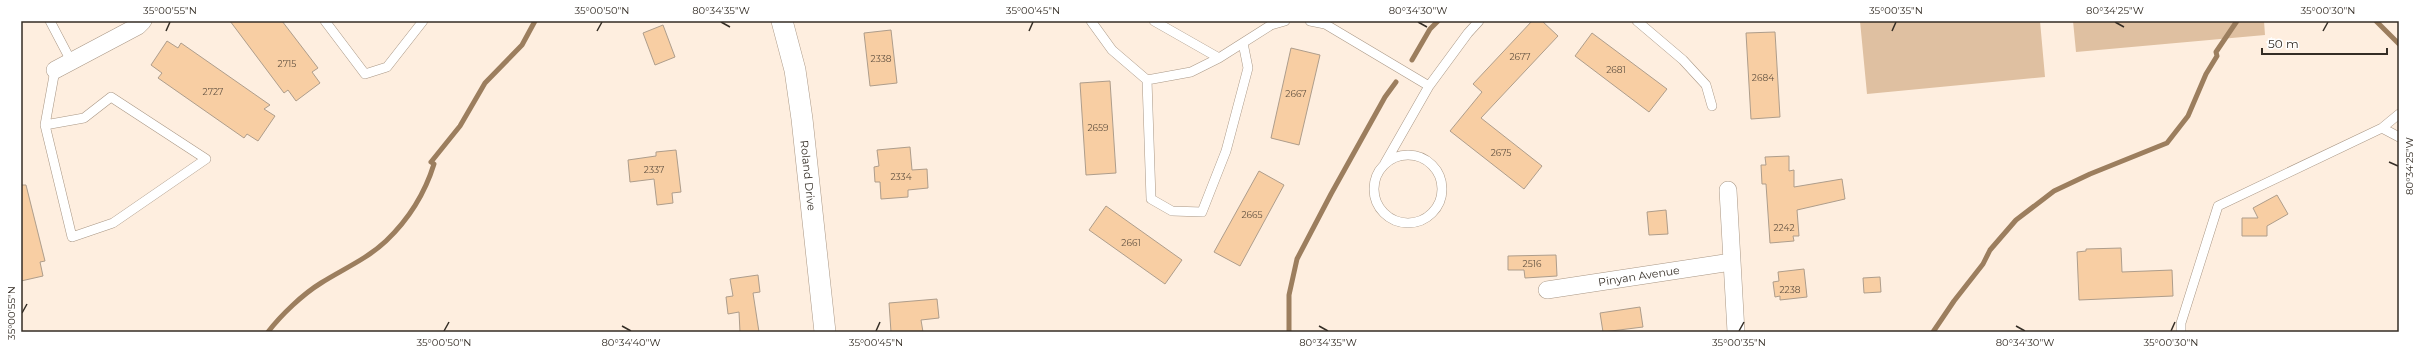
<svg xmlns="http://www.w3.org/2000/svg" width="2420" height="353" viewBox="0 0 2420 353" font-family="Montserrat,sans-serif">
<rect width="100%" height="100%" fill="#feeedf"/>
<path fill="#dfc0a1" d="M1860,21h180l5,56 -178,17z
M2073,21h191l1,14 -189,17z"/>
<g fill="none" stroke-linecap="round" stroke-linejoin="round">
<path stroke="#9c7e5e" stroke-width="5" d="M2376,21l23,23
M1412,60l18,-31 8,-8
M268,332c13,-17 35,-38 53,-49 22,-14 46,-24 65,-42 22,-21 39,-48 48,-77l-3,-2 29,-36 25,-43 37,-38 13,-24
M1289,332v-37l8,-36 34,-65 54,-97 11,-15
M1933,332l21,-31 29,-37 7,-14 26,-30 38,-29 36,-17 77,-31 21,-27 18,-42 11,-18 -1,-4 21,-31"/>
</g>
<path fill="#f8cea3" stroke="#ae9d8b" d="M230,21h52l36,47 -6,4 8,11 -24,18 -8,-11 -4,3z
M1532,21h10l16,15 -77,82 61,48 -18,23 -74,-58 32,-39 -9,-8z
M663,25l12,32 -20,8 -12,-32z
M891,30l6,53 -27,3 -6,-53z
M1775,32l5,85 -29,2 -5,-86z
M1592,33l75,56 -18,23 -74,-56z
M167,41l11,7 3,-5 89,62 -6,4 11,7 -17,25 -11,-7 -3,4 -86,-60 4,-5 -11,-8z
M1291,48l29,7 -21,90 -28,-7z
M1110,81l6,92 -30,2 -6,-92z
M910,147l2,23 15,-1 1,19 -20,2v7l-27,2 -1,-17h-5l-1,-15 5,-1 -2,-16z
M676,150l5,42 -9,1 1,10 -16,2 -3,-26 -24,3 -2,-22 28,-4v-4z
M1789,156v15l5,-1v17l48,-8 3,20 -48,11 2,26h-6l1,5 -24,2 -4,-59h-4l-1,-19h5l-1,-8z
M1259,171l25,14 -44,81 -26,-14z
M21,185h5l19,76 -5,1 3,14 -22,5z
M2277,195l11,19 -21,12v10h-25v-18h16l-5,-10z
M1106,206l76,54 -17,24 -76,-54z
M1666,210l2,24 -19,1 -2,-23z
M2121,248l1,24 50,-2 1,26 -94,4 -2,-48 9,-1v-2z
M1556,255l1,21 -32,2 -1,-8h-16v-14z
M1804,269l3,28 -27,3v-4l-5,1 -2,-15 6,-1 -1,-9z
M758,275l2,17 -7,1 6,39h-19l-1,-20 -11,2 -2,-17 7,-1 -3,-17z
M1880,277l1,15 -17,1 -1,-15z
M937,299l2,19 -18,2 2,12h-32l-2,-29z
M1640,307l3,20 -40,5 -3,-19z"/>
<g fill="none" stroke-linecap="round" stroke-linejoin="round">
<g stroke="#a99785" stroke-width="10">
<path id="service" d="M50,21l21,40
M325,21l40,53 22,-7 36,-46
M1091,21l21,29 35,30 4,119 21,12 30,1 24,-61 22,-83 -5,-25
M1154,21l65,37 52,-33 14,-4
M1310,21l15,3 104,62 39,-53 11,-12
M1637,21l46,39 23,25 6,21
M1147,80l44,-8 28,-14
M45,125l39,-7 27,-21 95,62 -93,64 -41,14 -27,-112 10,-55
M2382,128l17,9
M1374 189a34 34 0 1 1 68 0a34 34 0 1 1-68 0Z
M1385,163l44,-77
M2181,332v-9l37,-117 164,-78 17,-14"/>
</g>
<g stroke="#a99785" stroke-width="18">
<g id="minor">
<path d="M55,70l83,-44 5,-5"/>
<path d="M1728,190l8,142"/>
<path id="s1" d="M1547,290l184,-28"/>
</g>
</g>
<g stroke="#a99785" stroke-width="22">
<g id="tertiary">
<path id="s2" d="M782,21l13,49 7,49 23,213"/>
</g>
</g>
<use href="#service" stroke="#fff" stroke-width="9"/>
<use href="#minor" stroke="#fff" stroke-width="17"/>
<use href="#tertiary" stroke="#fff" stroke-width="21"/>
</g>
<path fill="none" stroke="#342d25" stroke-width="1.5" d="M721,22l9,5M1418,22l9,5M2115,22l9,5M166,31l4,-9M597,31l5,-9M1029,31l4,-9M1892,31l4,-9M2323,31l5,-9M2389,162l9,4M22,313l5,-9M622,326l9,5M1319,326l9,5M2016,326l9,5M444,331l5,-9M876,331l4,-9M1739,331l5,-9M2171,331l4,-9"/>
<g text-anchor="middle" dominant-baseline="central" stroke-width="3" stroke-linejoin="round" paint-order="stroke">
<g font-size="9" fill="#655544">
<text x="1520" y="56">2677</text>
<text x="881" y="58">2338</text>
<text x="287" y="63">2715</text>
<text x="1616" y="69">2681</text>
<text x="1763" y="77">2684</text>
<text x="213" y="91">2727</text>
<text x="1296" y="93">2667</text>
<text x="1098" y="127">2659</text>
<text x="1501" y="152">2675</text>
<text x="654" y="169">2337</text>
<text x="901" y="176">2334</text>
<text x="1252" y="214">2665</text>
<text x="1784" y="227">2242</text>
<text x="1131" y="242">2661</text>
<text x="1532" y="263">2516</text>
<text x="1790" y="289">2238</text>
</g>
<g font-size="11" fill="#342d25" stroke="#fff">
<text stroke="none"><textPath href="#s2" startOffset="157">Roland Drive</textPath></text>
<text stroke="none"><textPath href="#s1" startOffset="93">Pinyan Avenue</textPath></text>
</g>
</g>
<rect width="2420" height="353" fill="none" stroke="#ffffff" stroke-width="44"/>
<path d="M2262 48v6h125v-6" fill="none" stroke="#342d25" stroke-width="2"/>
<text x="2268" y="48" font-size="12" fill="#342d25" stroke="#ffffff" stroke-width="3" paint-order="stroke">50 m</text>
<rect x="22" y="22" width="2376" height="309" fill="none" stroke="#342d25" stroke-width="1.5"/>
<g font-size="10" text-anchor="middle" fill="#342d25">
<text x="170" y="14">35°00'55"N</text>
<text x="602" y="14">35°00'50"N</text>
<text x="721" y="14">80°34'35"W</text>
<text x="1033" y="14">35°00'45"N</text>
<text x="1418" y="14">80°34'30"W</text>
<text x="1896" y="14">35°00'35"N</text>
<text x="2115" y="14">80°34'25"W</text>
<text x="2328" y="14">35°00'30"N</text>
<text transform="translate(2409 166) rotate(-90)" y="4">80°34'25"W</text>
<text transform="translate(11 313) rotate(-90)" y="4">35°00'55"N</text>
<text x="444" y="346">35°00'50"N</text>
<text x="631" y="346">80°34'40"W</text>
<text x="876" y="346">35°00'45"N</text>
<text x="1328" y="346">80°34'35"W</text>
<text x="1739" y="346">35°00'35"N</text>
<text x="2025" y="346">80°34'30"W</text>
<text x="2171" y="346">35°00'30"N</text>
</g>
</svg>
